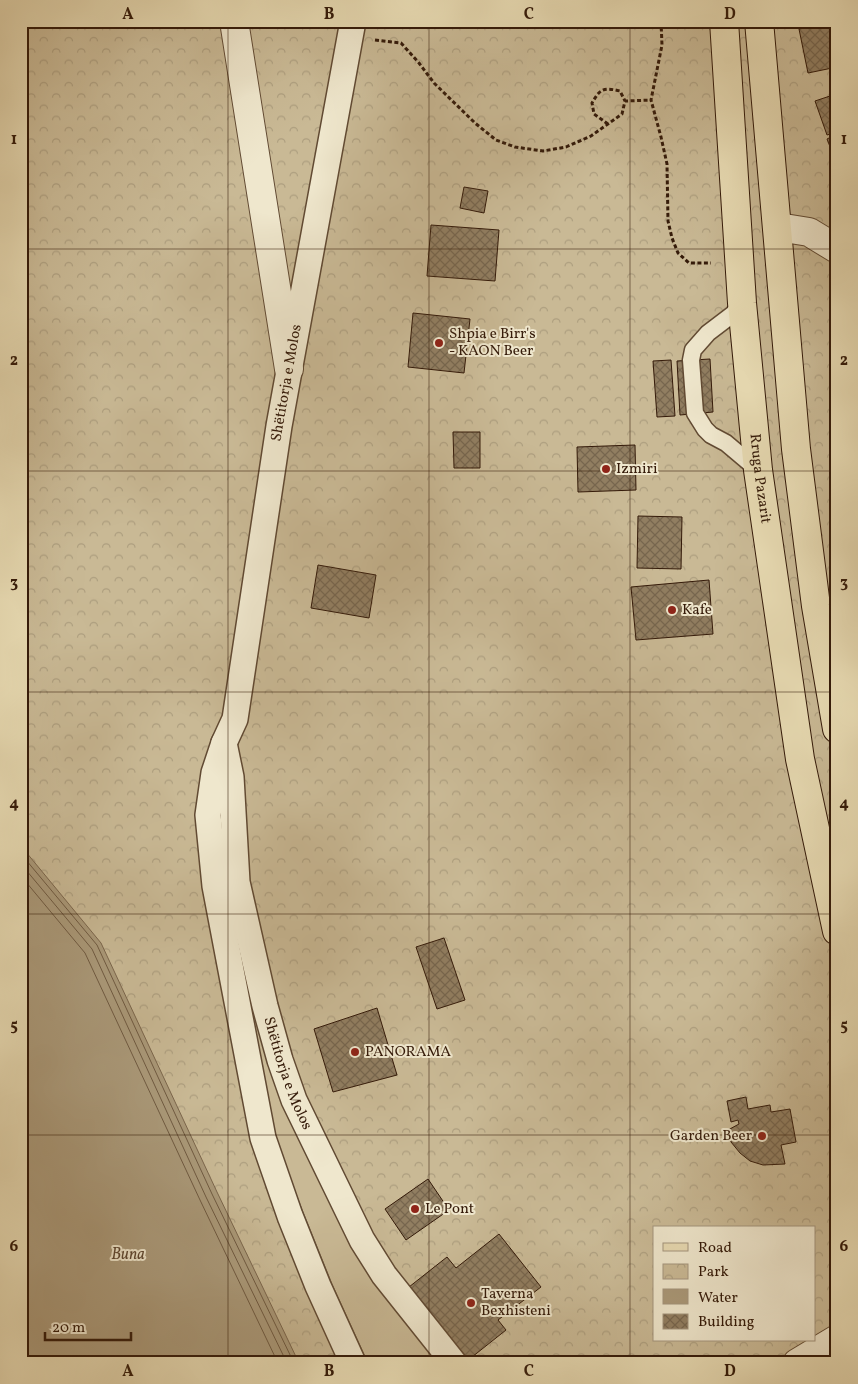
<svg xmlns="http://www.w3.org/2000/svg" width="858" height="1384" viewBox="0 0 858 1384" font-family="Vollkorn,serif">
<defs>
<pattern id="park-crowns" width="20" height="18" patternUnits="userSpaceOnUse" patternTransform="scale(1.25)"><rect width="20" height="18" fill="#c9b995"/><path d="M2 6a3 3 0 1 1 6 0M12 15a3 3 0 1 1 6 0" fill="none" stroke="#ad9e7f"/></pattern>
<pattern id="building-cross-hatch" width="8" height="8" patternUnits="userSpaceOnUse" patternTransform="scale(1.25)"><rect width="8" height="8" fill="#917e61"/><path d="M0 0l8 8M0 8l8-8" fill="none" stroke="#77664e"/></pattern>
</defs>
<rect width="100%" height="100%" fill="#e7dab2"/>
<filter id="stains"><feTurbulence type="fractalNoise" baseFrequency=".004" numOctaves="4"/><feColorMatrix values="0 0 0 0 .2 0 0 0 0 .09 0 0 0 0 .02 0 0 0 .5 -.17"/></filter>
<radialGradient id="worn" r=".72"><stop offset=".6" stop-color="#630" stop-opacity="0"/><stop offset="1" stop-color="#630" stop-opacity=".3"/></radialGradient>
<path fill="url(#park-crowns)" stroke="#7e6a4f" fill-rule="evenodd" d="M21,21h816v1342h-816zM654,1228h160v112h-160z"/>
<path fill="#c9b995" stroke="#7e6a4f" d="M222,761l57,331 9,24 36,73 54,96 59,78h-69l-36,-79 -29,-72 -19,-49 -14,-47 -51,-237z"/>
<path fill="#aa9979" stroke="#7b664c" d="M21,846l80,97 116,249 82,171h-278z"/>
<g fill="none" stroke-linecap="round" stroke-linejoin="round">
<path stroke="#6f5a41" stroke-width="1" d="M21,854l76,91 115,249 82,169
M21,864l71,85 114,248 81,166
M21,876l64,77 115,247 78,163"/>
</g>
<path fill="url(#building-cross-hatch)" stroke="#341a09" d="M833,21h4v46l-29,6 -9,-44z
M833,95l4,10v27l-10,3 -12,-34z
M837,134v28h-1l-9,-23z
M464,187l24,4 -4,22 -24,-5z
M431,225l68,5 -4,51 -68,-5z
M413,313l57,6 -6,54 -56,-6z
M710,359l3,53 -33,3 -3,-54z
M671,360l4,56 -18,1 -4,-56z
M453,432h27v36h-26z
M635,445l1,45 -58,2 -1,-45z
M638,516l44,1 -1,52 -44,-1z
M318,565l58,10 -7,43 -58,-10z
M709,580l4,54 -77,6 -5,-53z
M444,938l21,62 -28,9 -21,-62z
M377,1008l20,67 -64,17 -19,-63z
M746,1097l2,12 22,-4 1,7 19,-3 6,33 -15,3 4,19 -22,1 -13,-4 -10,-8 -9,-11 -3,-12 11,-6 -1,-4 -7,2 -4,-21z
M428,1179l21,31 -43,30 -21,-31z
M499,1234l42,53 -43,33 8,10 -39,31 -58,-74 38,-30 9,11z"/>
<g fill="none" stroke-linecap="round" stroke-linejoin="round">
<g stroke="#614a33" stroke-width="19">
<path id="service" d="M742,303l-9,11 -25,19 -15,17 -2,10 4,53 10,16 6,6 15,8 32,27"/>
</g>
<g stroke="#614a33" stroke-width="28">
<g id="pedestrian">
<path d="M353,21l-74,405 -44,293 -11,24 -10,30 -6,42 7,71 48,252 27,78 28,70 35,77"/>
<path id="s1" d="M224,743l7,34 6,105 28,124 15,54 14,40 68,140 22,35 70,88"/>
</g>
</g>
<g stroke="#614a33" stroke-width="30">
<path id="minor" d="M234,21l55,348
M778,227l31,5 28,17
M797,1363l40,-24"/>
</g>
<g stroke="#341a09" stroke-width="30">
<g id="primary">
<path id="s2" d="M724,21l18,282 16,167 42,289 37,172"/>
<path d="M759,21l37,428 20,157 21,123"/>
</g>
</g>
<path stroke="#341a09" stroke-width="3" stroke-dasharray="4 2.5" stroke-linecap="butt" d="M661,21l1,24 -11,55 10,37 6,27 1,57 4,17 6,15 11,10h22
M375,40l26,3 18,20 15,20 41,40 21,17 19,7 28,4 23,-4 25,-11 31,-22 3,-13 26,-1
M608,124l-14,-10 -2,-11c8,-14 11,-16 28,-12l5,10"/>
<use href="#service" stroke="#efe7cd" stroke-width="16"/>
<use href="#pedestrian" stroke="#efe7cd" stroke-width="25"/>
<use href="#minor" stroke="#efe7cd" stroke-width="28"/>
<use href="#primary" stroke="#e7dab2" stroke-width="28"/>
</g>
<path fill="none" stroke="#341a09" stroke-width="1" stroke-opacity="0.55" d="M228,21v1342M429,21v1342M630,21v1342M21,249h816M21,471h816M21,692h816M21,914h816M21,1135h816"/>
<g fill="#8f2418" stroke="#efe7cd" stroke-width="2">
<circle cx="439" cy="343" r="5"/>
<circle cx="606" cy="469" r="5"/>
<circle cx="672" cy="610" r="5"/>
<circle cx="355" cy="1052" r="5"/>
<circle cx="762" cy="1136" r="5"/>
<circle cx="415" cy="1209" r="5"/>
<circle cx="471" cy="1303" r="5"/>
</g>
<g text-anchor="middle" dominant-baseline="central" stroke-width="4" stroke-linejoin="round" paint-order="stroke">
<g font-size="15" fill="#341a09" stroke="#efe7cd" text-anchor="start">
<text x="449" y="334">Shpia e Birr's<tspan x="449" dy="17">- KAON Beer</tspan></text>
<text x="616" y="469">Izmiri</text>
<text x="682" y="610">Kafe</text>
<text x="365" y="1052">PANORAMA</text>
<text x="752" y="1136" text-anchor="end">Garden Beer</text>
<text x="425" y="1209">Le Pont</text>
<text x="481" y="1294">Taverna<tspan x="481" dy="17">Bexhisteni</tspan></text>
</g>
<g font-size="15" fill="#341a09" stroke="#efe7cd">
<text transform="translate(287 383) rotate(-80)">Shëtitorja e Molos</text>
<text stroke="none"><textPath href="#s2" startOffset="459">Rruga Pazarit</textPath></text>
<text stroke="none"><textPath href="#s1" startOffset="338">Shëtitorja e Molos</textPath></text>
</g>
<g font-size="16" font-style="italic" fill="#5d4630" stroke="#efe7cd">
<text x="128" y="1255">Buna</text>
</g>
</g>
<rect width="858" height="1384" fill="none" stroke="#e7dab2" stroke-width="55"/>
<rect x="653" y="1226" width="162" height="115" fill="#efe7cd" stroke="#a4957f"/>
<rect x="663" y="1243" width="25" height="8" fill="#e7dab2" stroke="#a4957f"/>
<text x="698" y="1252" font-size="15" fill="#341a09">Road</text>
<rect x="663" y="1264" width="25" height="15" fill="url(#park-crowns)" stroke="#a4957f"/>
<text x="698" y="1276" font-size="15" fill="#341a09">Park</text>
<rect x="663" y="1289" width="25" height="15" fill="#aa9979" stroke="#a4957f"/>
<text x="698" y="1302" font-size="15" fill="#341a09">Water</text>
<rect x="663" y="1314" width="25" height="15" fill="url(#building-cross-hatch)" stroke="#a4957f"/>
<text x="698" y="1326" font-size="15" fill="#341a09">Building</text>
<path d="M45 1332v8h86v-8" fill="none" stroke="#341a09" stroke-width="2.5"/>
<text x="52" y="1332" font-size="15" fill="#341a09" stroke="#efe7cd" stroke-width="4" paint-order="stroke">20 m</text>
<rect x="28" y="28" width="802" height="1328" fill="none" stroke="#341a09" stroke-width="2"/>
<g font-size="16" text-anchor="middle" font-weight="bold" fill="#341a09">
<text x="128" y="19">A</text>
<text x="329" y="19">B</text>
<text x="529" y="19">C</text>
<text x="730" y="19">D</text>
<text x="14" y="144">1</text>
<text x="844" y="144">1</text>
<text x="14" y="365">2</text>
<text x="844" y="365">2</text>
<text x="14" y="587">3</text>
<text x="844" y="587">3</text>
<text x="14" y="808">4</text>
<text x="844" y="808">4</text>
<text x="14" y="1030">5</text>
<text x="844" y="1030">5</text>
<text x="14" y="1251">6</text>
<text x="844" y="1251">6</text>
<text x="128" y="1376">A</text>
<text x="329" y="1376">B</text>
<text x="529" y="1376">C</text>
<text x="730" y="1376">D</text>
</g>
<rect width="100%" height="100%" filter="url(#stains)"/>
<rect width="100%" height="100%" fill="url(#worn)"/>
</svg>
